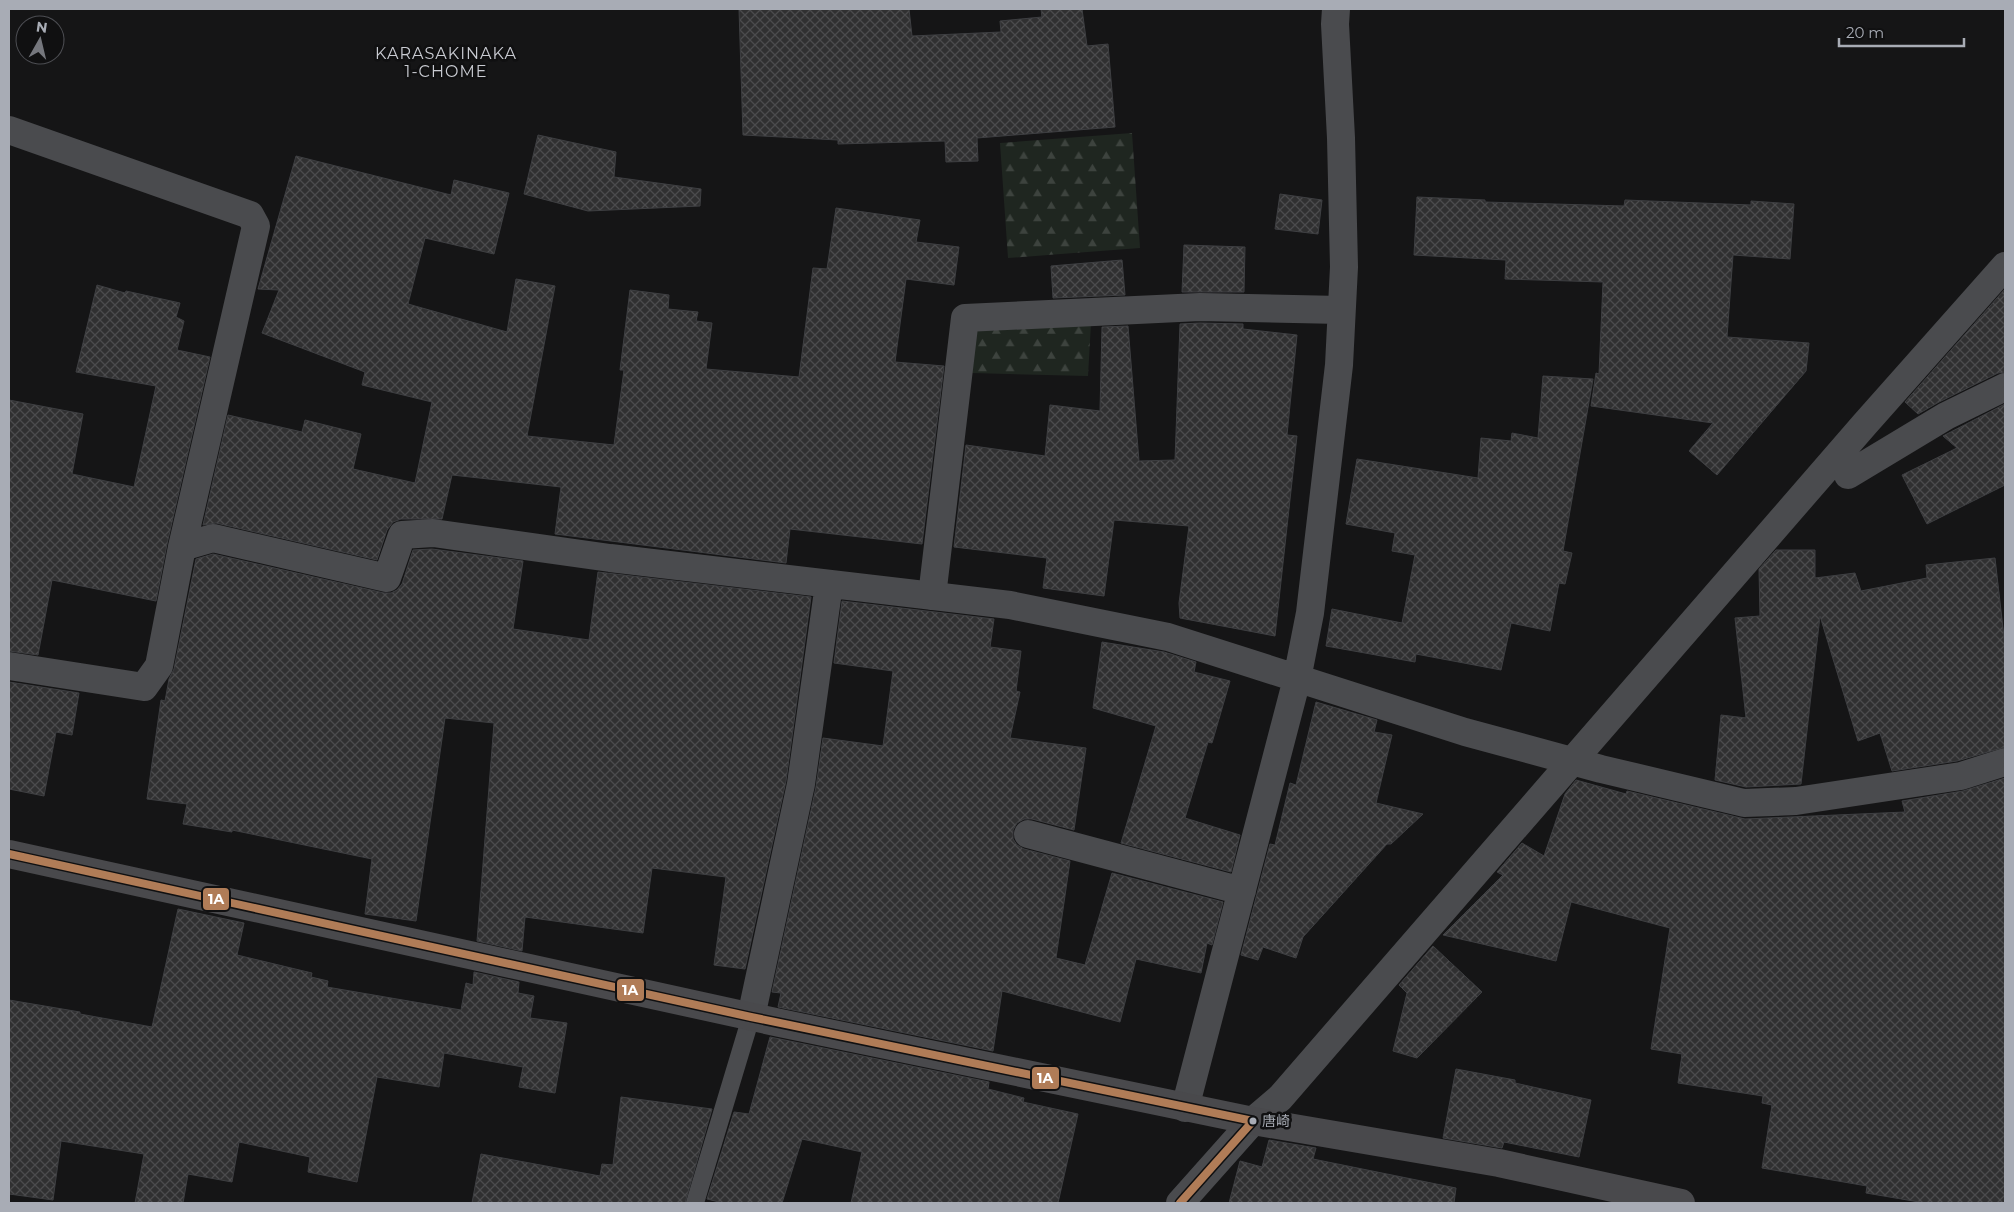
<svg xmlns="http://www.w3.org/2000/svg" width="2014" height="1212" viewBox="0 0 2014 1212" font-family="Montserrat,'Noto Sans JP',sans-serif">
<defs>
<pattern id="forest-firs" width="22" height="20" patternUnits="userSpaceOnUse" patternTransform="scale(1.25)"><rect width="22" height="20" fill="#1f2620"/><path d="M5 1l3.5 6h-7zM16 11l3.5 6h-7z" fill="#3d433e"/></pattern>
<pattern id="building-cross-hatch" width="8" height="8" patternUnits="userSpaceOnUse" patternTransform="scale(1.25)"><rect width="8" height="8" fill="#303031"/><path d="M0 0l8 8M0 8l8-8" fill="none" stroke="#4b4b4d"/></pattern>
</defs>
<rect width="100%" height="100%" fill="#151516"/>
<path fill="url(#forest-firs)" d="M1132,133l8,115 -132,10 -8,-115z
M1091,323l-3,53 -116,-3 4,-45z"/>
<path fill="url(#building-cross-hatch)" stroke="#3e3f42" d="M739,9h170l3,27 89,-4 -1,-11 42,-4 -1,-8h41l5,37 21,-2 7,83 -138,11 1,23 -32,1 -1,-21 -107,3v-4l-95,-5z
M538,135l78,17 -2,25 87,12 -1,17 -112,5 -64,-17z
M296,156l155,39 3,-15 55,13 -15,61 -69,-16 -17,66 99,28 9,-53 39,7 -28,150 87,9 10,-75h-4l10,-80 39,5 -1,14 30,3 -2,9 16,2 -6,46 93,8 14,-109 14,1 9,-61 84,12 -4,22 43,5 -5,38 -48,-6 -11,83 49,4 -22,178 -132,-15 -4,34 -231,-29 6,-47 -109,-12 -10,44h-41l-8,3 -6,8 -10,30 -161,-37 -13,2 25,-110 74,17 3,-12 56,14 -8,35 62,14 17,-81 -70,-17 3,-13 -103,-39 17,-43 -21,-1z
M1280,194l42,6 -4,34 -43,-5z
M1417,197l68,3v2l139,4 1,-6 126,5v-4l43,3 -4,55 -57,-4 -6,82 82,6 -3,28 -89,104 -28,-24 24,-28 -122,-17 5,-33 3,1 4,-92 -98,-3 1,-19 -92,-5z
M1184,245l61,2 -1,45h-62z
M1122,260l3,35 -72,3 -2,-32z
M97,285l28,8 1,-2 54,12 -4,14 8,4 -7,29 33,7 -43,187 -11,57 -104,-21 -14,75 -29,-4v-251l74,14 -11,60 62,13 22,-101 -80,-14z
M2005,289v83l-7,1 -59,29 -21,12 -13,-12z
M1200,323l43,1v5l54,6 -10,100 10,1 -22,200 -95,-18 -1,-15 10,-77 -75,-6 -10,76 -61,-8 4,-30 -93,-11 12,-102 79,11 5,-51 50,6 2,-84 26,-1 11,135 36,-1 5,-136z
M1543,376l50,3 -30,172 9,2 -7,31 -6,-1 -9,48 -39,-8 -10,47 -85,-16 -1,8 -89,-16 6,-37 70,14 13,-68 -23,-4 3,-18 -49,-9 11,-65 121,19 3,-40 30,3 1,-8 26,5z
M2005,404v81l-78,39 -25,-49 55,-27 -14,-12z
M432,549l91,12 -10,68 76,11 9,-68 213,25 -25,184 -41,188 -31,-4 12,-88 -74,-9 -9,65 -118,-16 -3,34 -45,-10 17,-218 -49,-5 -29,203 -51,-7 7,-55 -140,-29v2l-49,-8 4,-20 -40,-5 14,-99 4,1 4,-22 5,-10 22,-110 17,-5 171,39h7l6,-3 5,-6 11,-34z
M1776,550h39v28l40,-5 6,18 66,-13 -1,-13 69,-7 10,88v101l-48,14 -65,10 -12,-38 -22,8 -38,-125 -19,168 -55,3 -31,-7 6,-65 25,3 -11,-100 25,-2 -1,-47z
M842,601l152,18 -4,28 31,4 -5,40 4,1 -10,46 76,10 -12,82 -42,-11h-8l-7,4 -4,7v9l4,6 7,4 46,12 -14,97 29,7 27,-92 111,29 -11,43 -5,-2 -6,30 -65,-14 -16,63 -118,-31 -9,60 -215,-44 3,-14 -9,-1 44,-205 7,-49 60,8 10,-75 -59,-8z
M1102,642l62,10 32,10 -2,10 36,9 -18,62 -4,-1 -23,76 55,17 -9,37 -110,-29 35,-117 -63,-18z
M9,682l70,11 -7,42 -16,-3 -12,64 -35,-7z
M1316,702l61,18 -3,12 18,3 -16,68 47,11 -32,30h-4l-84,93 -7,21 -33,-11 -5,13 -17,-5 29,-111 5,1 15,-62 6,2z
M2005,778v425h-80l-59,-10 1,-7 -105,-18 10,-63 -10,-2 1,-7 -85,-13 4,-29 -31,-5 19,-121 -99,-26 -15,59 -113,-26 60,-60 -6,-3 25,-29 22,13 21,-62 11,-14 50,14 1,-3 118,28 160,-7 -3,-11 61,-10z
M178,909l66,14 -7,32 75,18 -1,4 17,4 -1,6 134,23 5,-27 7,2 1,-13 45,10 -1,11 16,3 -4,22 37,5 -12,70 -36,-6 4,-20 -79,-14 -5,34 -62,-10 -20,105 -49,-10 2,-15 -71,-15 -7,40 -44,-8 -5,29h-48l9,-49 -83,-13 -8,59 -44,-6v-194l71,12v2l72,13z
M1433,946l49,46 -65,66 -24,-7 14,-58 -8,-8z
M770,1037l219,45 -1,7 36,9 -1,4 55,12 -20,89h-207l11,-51 -60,-13 -20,64h-59l-16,-4 27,-87 15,2z
M1456,1069l59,11v3l76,17 -12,57 -75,-15 -2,6 -59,-10z
M621,1097l91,12 -27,94h-213l9,-49 119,22 2,-12 11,1z
M1269,1140l47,8 -3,11 143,29 -2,15h-225l11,-42 22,6z"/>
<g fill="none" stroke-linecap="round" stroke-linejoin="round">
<path stroke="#4a4b4e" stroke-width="18" d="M695,1203l56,-186"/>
<path stroke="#4a4b4e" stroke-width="28" d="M9,130l241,85 6,11 -74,321 -23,119 -15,21 -135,-21
M1848,475l98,-59 59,-29
M182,547l31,-9 174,40 15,-43 31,-2 177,25 400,47 158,32 297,95 136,37 143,34 52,-2 165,-25 44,-14
M932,596l33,-278 235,-11 141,3
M1028,834l214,57
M751,1017l50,-233 28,-200
M1185,1108l112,-429 13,-66 29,-248 5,-98 -3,-129 -6,-114 1,-15
M1180,1203l73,-82 27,-23 584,-673 141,-159"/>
<path stroke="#49494c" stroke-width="28" d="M9,854l771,169 473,98 246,42 182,40"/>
<g stroke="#101011" stroke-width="11">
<path id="bus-1" d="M9,854l742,163 502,104
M1180,1203l73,-82"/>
</g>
<use href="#bus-1" stroke="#b07c57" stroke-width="8"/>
</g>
<circle fill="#a8acb5" stroke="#101011" stroke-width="2" cx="1253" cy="1121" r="4.5"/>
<g text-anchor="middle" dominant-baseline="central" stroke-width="5" stroke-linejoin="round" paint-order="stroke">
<g font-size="14" fill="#a8acb5" stroke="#101011" text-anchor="start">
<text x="1262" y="1121">唐崎</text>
</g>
<g font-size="16" letter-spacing="1" fill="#c9cbd2" stroke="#101011">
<text x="446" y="53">KARASAKINAKA<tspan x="446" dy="18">1-CHOME</tspan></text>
</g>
</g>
<g stroke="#101011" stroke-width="2">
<rect x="202" y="887" width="28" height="24" rx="5" fill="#b07c57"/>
<rect x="616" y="978" width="29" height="24" rx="5" fill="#b07c57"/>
<rect x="1031" y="1066" width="29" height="24" rx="5" fill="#b07c57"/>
</g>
<g font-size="14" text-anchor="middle" font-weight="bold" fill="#fff">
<text x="216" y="904">1A</text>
<text x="630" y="995">1A</text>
<text x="1045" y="1083">1A</text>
</g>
<rect width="2014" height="1212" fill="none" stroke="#a8acb5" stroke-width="20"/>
<g transform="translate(40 40) rotate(8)"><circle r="24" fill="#101011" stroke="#4d4e53"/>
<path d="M0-4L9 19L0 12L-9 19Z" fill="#75777d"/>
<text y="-8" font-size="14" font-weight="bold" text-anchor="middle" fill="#a8acb5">N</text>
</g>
<path d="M1839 38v8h125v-8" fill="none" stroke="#a8acb5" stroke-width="2.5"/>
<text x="1846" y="38" font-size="15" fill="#a8acb5" stroke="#101011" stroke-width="4" paint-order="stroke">20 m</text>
</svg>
